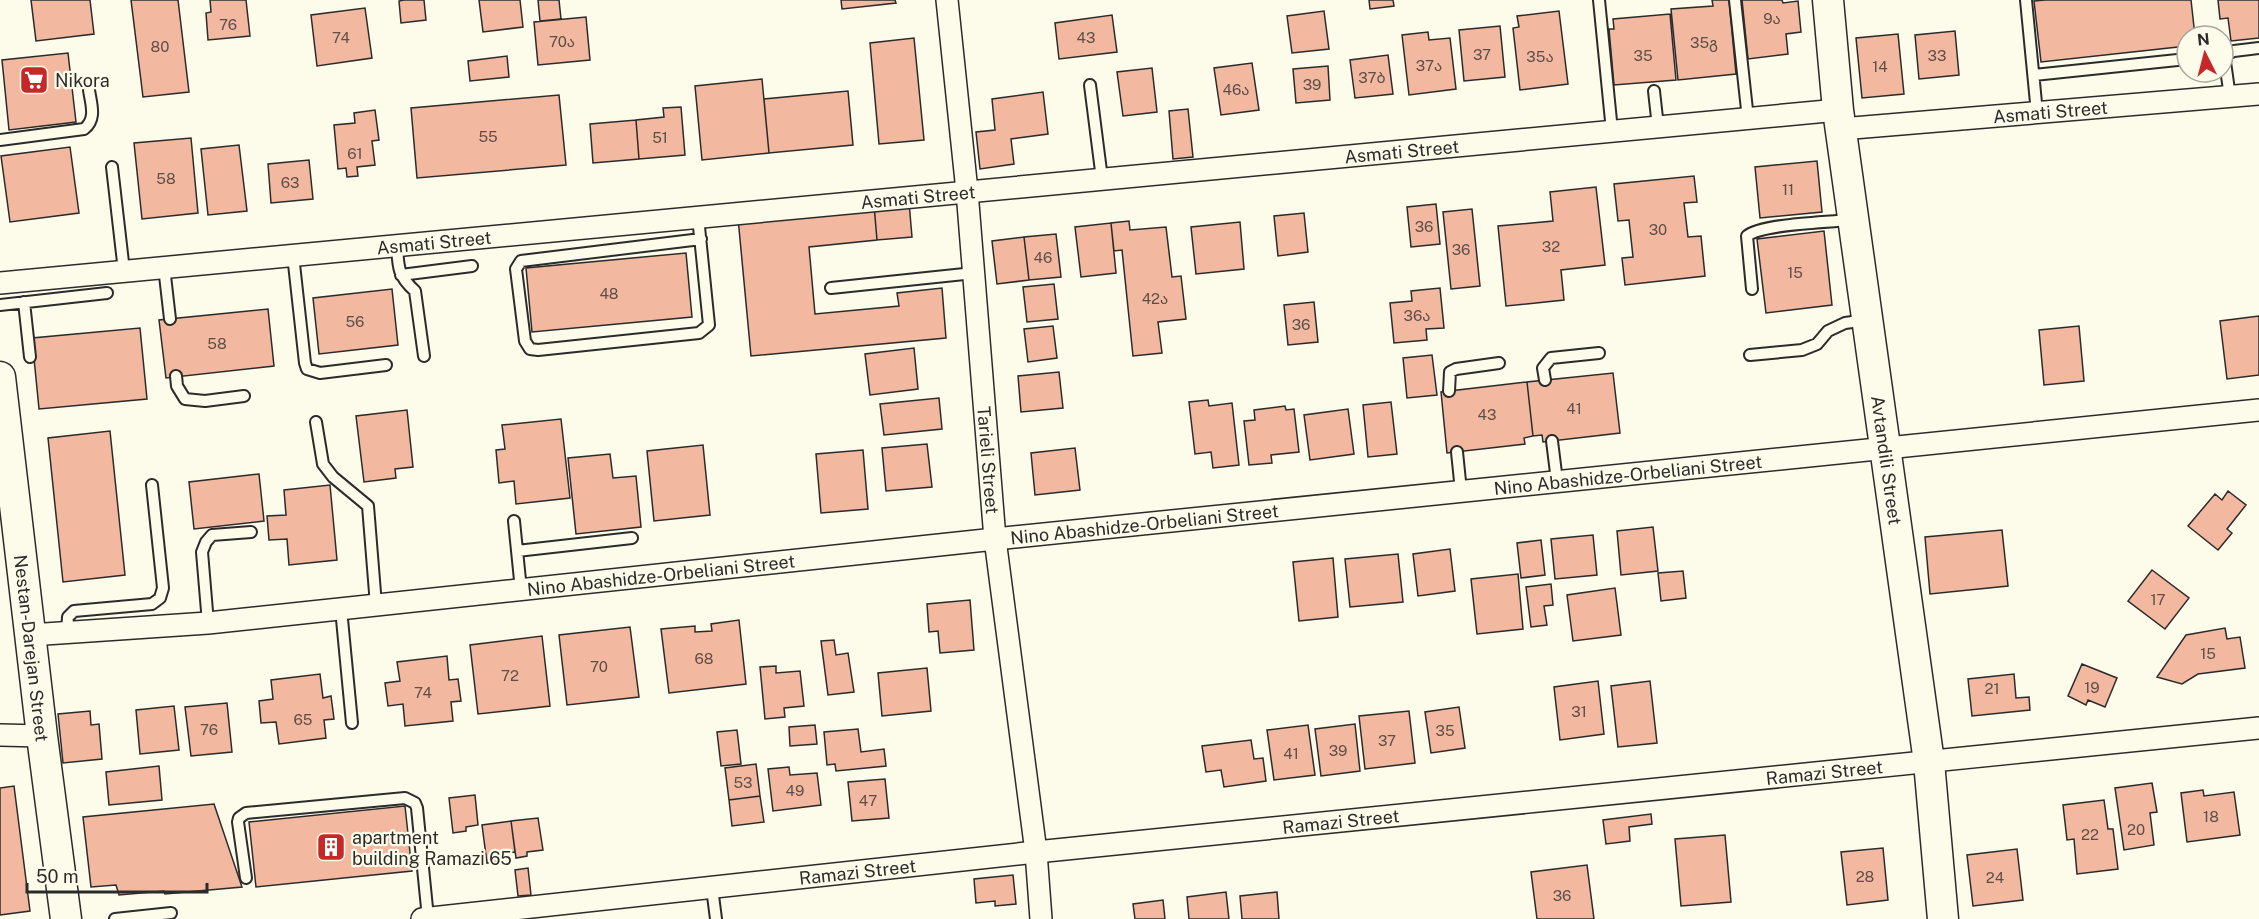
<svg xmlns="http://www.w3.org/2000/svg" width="2259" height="919" viewBox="0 0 2259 919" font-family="'Public Sans','Noto Sans Georgian',sans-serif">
<rect width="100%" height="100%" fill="#fdfbea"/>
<path fill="#f2b8a0" stroke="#2b2b2b" stroke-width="1.5" d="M31,0h59l4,34 -58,7z
M131,0h47l11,92 -46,5z
M210,0h36l4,36 -42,4 -2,-27 5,-1z
M404,0h20l2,20 -25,3 -2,-22z
M479,0h41l3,27 -40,5z
M538,0h21l2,19 -21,2z
M841,0h54l1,3 -54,6z
M1369,0h24l1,6 -24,3z
M1712,0h17l7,74 -58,6 -7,-71 42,-3z
M1742,0h40l1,3 15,-2 3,31 -15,2 2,20 -40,5z
M2045,0h146l4,36h-8v10l-146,16 -7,-61z
M2218,0h41v38l-28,3 -3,-23 -8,1z
M365,8l7,50 -55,8 -6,-51z
M1324,11l5,38 -37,4 -5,-37z
M1559,11l9,73 -48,6 -7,-62 6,-1 -2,-11z
M1670,14l6,66 -62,5 -5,-56h5l-1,-10z
M1112,15l5,37 -58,7 -4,-36z
M586,17l4,43 -52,5 -4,-43z
M1500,26l5,51 -41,4 -5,-51z
M1955,31l4,44 -40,4 -4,-44z
M1428,32l1,8 21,-2 6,51 -47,6 -7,-60z
M1898,34l6,60 -42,4 -6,-60z
M914,38l10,102 -45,4 -9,-101z
M68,53l8,69 -67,8 -7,-70z
M1388,55l5,39 -38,4 -5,-38z
M507,56l2,21 -39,4 -2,-20z
M1252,63l7,47 -38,5 -7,-47z
M1328,66l2,34 -34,3 -3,-34z
M1152,68l5,44 -34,4 -6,-44z
M762,79l7,74 -67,7 -7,-74z
M848,91l5,54 -84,8 -5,-54z
M1043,92l5,42 -37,5 3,25 -34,5 -4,-37 19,-2 -3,-31z
M559,95l7,70 -149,13 -6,-70z
M681,107l4,48 -46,4 -3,-39 28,-3 -1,-9z
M1188,109l5,48 -20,2 -4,-48z
M375,110l4,30 -7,1 3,24 -18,2 1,9 -11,1 -1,-9 -8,1 -4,-44 21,-2 -1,-10z
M636,120l3,39 -46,4 -3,-39z
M191,138l7,75 -56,6 -8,-76z
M239,145l8,66 -39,4 -7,-66z
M70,147l9,66 -69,9 -9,-66z
M309,160l4,39 -42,4 -3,-39z
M1817,161l5,51 -62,6 -5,-51z
M1694,176l3,26 -13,1 4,34 13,-1 4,40 -80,9 -3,-27 11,-1 -4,-37 -11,1 -4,-37z
M1596,187l9,78 -44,5 3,30 -58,6 -8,-80 55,-5 -3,-29z
M909,202l3,35 -35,3 -3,-35z
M1436,204l4,40 -29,3 -4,-40z
M874,205l3,35 -68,7 6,67 84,-8 -2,-13 45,-5 4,50 -195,18 -13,-138z
M1472,209l8,77 -29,3 -8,-77z
M1304,213l4,39 -30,4 -4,-40z
M1129,221l1,9 36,-3 6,50 9,-1 5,43 -28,3 4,31 -29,3 -11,-106 -8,1 -3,-28z
M1240,222l4,47 -48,5 -5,-47z
M1111,223l5,50 -35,4 -6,-50z
M1824,231l8,74 -66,8 -9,-74z
M1056,234l5,43 -32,3 -5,-43z
M1024,237l5,43 -32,4 -5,-43z
M686,253l6,64 -160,15 -6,-64z
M1054,284l4,35 -31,3 -4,-35z
M1440,288l4,40 -18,1 1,11 -33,3 -4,-40 22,-2 -1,-10z
M392,289l6,56 -79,9 -6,-56z
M1314,302l4,40 -30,3 -4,-40z
M268,309l6,57 -108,12 -7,-58z
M2259,316v59l-32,4 -7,-58z
M1053,326l4,32 -29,4 -4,-33z
M2079,326l5,55 -40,4 -5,-55z
M140,328l7,71 -108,10 -7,-71z
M914,348l4,41 -48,6 -5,-41z
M1432,355l5,40 -30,3 -4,-40z
M1059,372l4,36 -42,4 -3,-36z
M1613,373l7,60 -77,9 -1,-7 -9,1 -6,-54z
M1527,382l6,54 -9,2 1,6 -78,9 -6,-61z
M939,398l3,31 -58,6 -4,-31z
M1208,400l1,6 23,-3 7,62 -26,3 -2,-16 -16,2 -6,-52z
M1391,402l6,52 -29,3 -5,-52z
M1285,406l1,4 8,-1 5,43 -28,3 1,8 -23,2 -5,-44 11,-1 -1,-10z
M1348,409l6,45 -44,6 -6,-45z
M407,410l6,57 -18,2 1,9 -32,4 -8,-66z
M561,419l9,79 -54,6 -2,-23 -15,2 -3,-33 9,-1 -3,-24z
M110,431l15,144 -62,7 -15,-144z
M927,444l5,43 -46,4 -4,-43z
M703,445l7,70 -56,6 -7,-70z
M1075,448l5,42 -45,5 -4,-42z
M863,450l5,59 -47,4 -5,-59z
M610,454l3,24 23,-2 5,51 -65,7 -8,-76z
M259,474l5,47 -70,8 -5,-47z
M330,485l7,75 -48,5 -2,-26 -18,1 -2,-24 19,-1 -2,-25z
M2228,491l18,14 -19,24 5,4 -14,17 -30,-24 27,-32 7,6z
M1653,527l5,44 -37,4 -4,-44z
M2002,530l6,56 -78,8 -5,-57z
M1593,535l4,40 -42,4 -4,-40z
M1541,540l4,35 -24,3 -4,-35z
M1450,549l5,42 -37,5 -5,-42z
M1398,554l5,48 -53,5 -5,-48z
M1333,558l5,59 -39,4 -6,-59z
M2152,570l37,28 -24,31 -37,-28z
M1683,571l3,27 -25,3 -3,-28z
M1518,574l5,55 -46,5 -6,-55z
M1551,584l2,21 -9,1 3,19 -16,2 -5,-40z
M1615,588l6,47 -48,6 -6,-46z
M970,600l4,50 -34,3 -2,-22 -9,1 -2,-28z
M739,620l7,64 -77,9 -8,-64 34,-3v6l17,-1 -1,-7z
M630,627l9,70 -72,8 -8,-70z
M2225,628l2,11 13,-2 5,31 -47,6 -16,10 -25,-7 29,-42z
M542,636l8,70 -72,8 -8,-69z
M834,640l2,15 12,-2 6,39 -26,3 -7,-54z
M447,656l2,24 9,-1 3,22 -10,1 2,19 -48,5 -2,-22 -15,2 -3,-23 15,-2 -3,-19z
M2082,664l35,14 -12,29 -17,-7 -2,5 -18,-9z
M776,666v7l24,-2 4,35 -20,2 1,9 -20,2 -5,-52z
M927,668l4,43 -49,5 -4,-43z
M320,674l3,24 8,-2 3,23 -10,1 2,18 -47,6 -3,-22 -15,1 -2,-22 14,-2 -2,-19z
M2014,674l2,24 13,-1 1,13 -58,6 -4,-37z
M1598,681l6,53 -44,6 -6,-53z
M1650,681l7,62 -39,4 -7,-61z
M227,703l5,49 -41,4 -6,-49z
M174,706l5,44 -39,4 -4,-44z
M1459,707l6,41 -34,5 -6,-41z
M90,711l1,14 8,-1 3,35 -39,4 -5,-49z
M1409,711l6,52 -50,6 -6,-53z
M1355,724l5,47 -39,5 -6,-47z
M815,725l2,19 -27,2 -1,-19z
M1308,725l7,50 -41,5 -7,-50z
M858,729l3,23 23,-3 2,17 -50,5 -1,-7 -8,1 -3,-33z
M737,730l4,34 -20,2 -4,-34z
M1251,740l3,19 9,-1 3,23 -42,6 -3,-17 -15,2 -4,-26z
M756,764l4,32 -31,4 -4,-32z
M159,766l3,34 -53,5 -3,-33z
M789,767l1,8 27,-2 4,32 -48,6 -5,-42z
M885,779l4,39 -37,3 -4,-39z
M2152,783l5,29 -7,1 4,32 -30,5 -9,-62z
M14,786l16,125 -30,4v-127z
M2203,790l1,6 30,-4 6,43 -53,7 -6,-49z
M475,795l3,30 -12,2v4l-13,2 -4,-35z
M760,796l4,26 -32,4 -3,-26z
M2104,800l4,29h5l5,40 -41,5 -3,-35 -7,1 -4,-35z
M214,804l28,83 -77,7 -1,-3 -45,4 -3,-10 -25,2 -8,-70z
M405,806l7,65 -156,16 -7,-65z
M1651,814l1,10 -23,3 1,14 -24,3 -3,-24z
M538,818l5,32 -16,2v4l-11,2 -5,-37z
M511,821l4,31 -18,2 1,7 -11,2 -5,-38z
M1725,835l6,67 -50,4 -6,-67z
M1883,848l5,52 -41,5 -6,-53z
M2017,849l6,51 -50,6 -6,-51z
M1587,865l7,54h-57l-6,-47z
M528,868l3,27 -13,1 -3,-26z
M1013,875l3,29 -21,2v-5l-19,2 -2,-24z
M1226,892l3,27h-40l-2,-22z
M1277,892l2,27h-37l-2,-23z
M1163,900l2,19h-30l-2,-15z"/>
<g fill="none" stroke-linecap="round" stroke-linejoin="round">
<g stroke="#2b2b2b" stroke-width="14">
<path id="lane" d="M1599,0l13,131
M1735,0l13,119
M2026,0l11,113
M2034,75l153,-16
M1090,85l12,94
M1654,91l4,36
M2230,97l-5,-35 2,-8 7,-3 25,-3
M0,140l84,-11c13,-10 7,-25 5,-39
M112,167l12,104
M698,217l11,108 -10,8 -161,17 -8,-1 -5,-8 -9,-72 5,-8 180,-22
M397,245c1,22 1,31 18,46l9,65
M293,255l12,108 2,6 13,4 66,-8
M164,267l6,52
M401,275l71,-9
M831,288l143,-15
M1752,289l-5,-53c14,-12 81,-14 103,-16
M24,302l6,55
M0,305l107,-12
M1750,355l52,-5 15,-6 11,-13 17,-8 22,-3
M176,376l1,10 8,13 20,2 39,-5
M1545,380l-2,-12 8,-10 48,-5
M1449,391l1,-19 6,-3 43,-6
M316,422l7,42 10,13 35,29 8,99
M1552,441l5,40
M1457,452l4,39
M514,521l7,69
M517,551l115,-13
M341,609l11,114
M208,623l-6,-71 4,-10 6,-7 39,-3
M67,633l1,-16 6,-6 78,-7 8,-6 3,-10 -11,-103
M246,878l-8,-56 1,-4 7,-5 159,-15 10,5 2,5 11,110
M712,888l4,31
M115,919l56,-6"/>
</g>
<g stroke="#2b2b2b" stroke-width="24">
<g id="street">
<path id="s1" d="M947,0l20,191 28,348 41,313 5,67"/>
<path id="s2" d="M1841,129l418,-35"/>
<path id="s3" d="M0,283l1838,-173"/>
<path id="s4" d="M30,635l178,-12 787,-84 1264,-129"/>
<path d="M0,735l42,1"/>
<path id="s5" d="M422,919l614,-67 1223,-124"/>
</g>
</g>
<g stroke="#2b2b2b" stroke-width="33">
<g id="secondary">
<path id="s6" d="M1828,0l10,110 91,652 14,157"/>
<path id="s7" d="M0,377l42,359 24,183"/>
</g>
</g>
<use href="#lane" stroke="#fdfbea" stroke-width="10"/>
<use href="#street" stroke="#fdfbea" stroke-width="21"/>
<use href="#secondary" stroke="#fdfbea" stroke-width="30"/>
</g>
<defs>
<g id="supermarket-square" transform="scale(1.5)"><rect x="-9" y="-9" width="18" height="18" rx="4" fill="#c62828" stroke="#fdfbea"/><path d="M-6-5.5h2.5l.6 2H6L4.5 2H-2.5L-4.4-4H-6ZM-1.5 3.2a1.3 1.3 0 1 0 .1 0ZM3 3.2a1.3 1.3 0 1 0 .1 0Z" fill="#fff"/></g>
<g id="building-square" transform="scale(1.5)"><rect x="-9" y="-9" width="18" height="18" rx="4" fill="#c62828" stroke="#fdfbea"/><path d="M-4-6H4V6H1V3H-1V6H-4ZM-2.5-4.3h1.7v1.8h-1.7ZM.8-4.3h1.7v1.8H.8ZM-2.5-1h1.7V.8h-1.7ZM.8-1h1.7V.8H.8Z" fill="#fff"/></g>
</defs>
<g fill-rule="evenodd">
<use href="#supermarket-square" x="34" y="80"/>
<use href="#building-square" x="331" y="847"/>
</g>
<g text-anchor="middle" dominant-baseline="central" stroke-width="4.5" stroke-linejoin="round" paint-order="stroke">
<g font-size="15" fill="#5d4e48">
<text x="1772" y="18">9ა</text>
<text x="228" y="24">76</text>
<text x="341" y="37">74</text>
<text x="1086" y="37">43</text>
<text x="562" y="41">70ა</text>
<text x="1704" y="42">35გ</text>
<text x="160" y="46">80</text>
<text x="1482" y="54">37</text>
<text x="1643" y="55">35</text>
<text x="1937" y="55">33</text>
<text x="1540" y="56">35ა</text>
<text x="1429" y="65">37ა</text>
<text x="1880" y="66">14</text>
<text x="1372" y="77">37ბ</text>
<text x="1312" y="84">39</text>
<text x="1236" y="89">46ა</text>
<text x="488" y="136">55</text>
<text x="660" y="137">51</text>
<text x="355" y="153">61</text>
<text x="166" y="178">58</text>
<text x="290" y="182">63</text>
<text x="1788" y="189">11</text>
<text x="1424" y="226">36</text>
<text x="1658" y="229">30</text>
<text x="1551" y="246">32</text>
<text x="1461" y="249">36</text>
<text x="1043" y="257">46</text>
<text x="1795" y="272">15</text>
<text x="609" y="293">48</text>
<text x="1155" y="298">42ა</text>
<text x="1417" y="315">36ა</text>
<text x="355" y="321">56</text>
<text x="1301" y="324">36</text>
<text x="217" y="343">58</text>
<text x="1574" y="408">41</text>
<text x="1487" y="414">43</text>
<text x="2158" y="599">17</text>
<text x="2208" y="653">15</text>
<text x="704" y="658">68</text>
<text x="599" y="666">70</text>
<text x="510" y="675">72</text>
<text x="2092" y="687">19</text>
<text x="1992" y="688">21</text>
<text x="423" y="692">74</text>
<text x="1579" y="711">31</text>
<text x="303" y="719">65</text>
<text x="209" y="729">76</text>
<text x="1445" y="730">35</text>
<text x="1387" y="740">37</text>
<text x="1338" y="750">39</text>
<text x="1291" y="753">41</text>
<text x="743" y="782">53</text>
<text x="795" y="790">49</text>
<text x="868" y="800">47</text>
<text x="2211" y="816">18</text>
<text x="2136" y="829">20</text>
<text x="2090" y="834">22</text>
<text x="1865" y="876">28</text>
<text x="1995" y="877">24</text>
<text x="1562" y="895">36</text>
</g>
<g font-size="18" fill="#2b2b2b" stroke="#fdfbea" text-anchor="start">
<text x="55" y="80">Nikora</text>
<text x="352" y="837">apartment<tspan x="352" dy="21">building Ramazi 65</tspan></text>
</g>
<g font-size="18" fill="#2b2b2b" stroke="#fdfbea">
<text stroke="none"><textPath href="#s2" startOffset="210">Asmati Street</textPath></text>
<text stroke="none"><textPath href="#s3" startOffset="1408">Asmati Street</textPath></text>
<text stroke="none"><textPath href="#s3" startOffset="922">Asmati Street</textPath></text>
<text stroke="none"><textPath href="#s3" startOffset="436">Asmati Street</textPath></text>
<text stroke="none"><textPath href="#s6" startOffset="464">Avtandili Street</textPath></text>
<text stroke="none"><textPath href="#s1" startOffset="462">Tarieli Street</textPath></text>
<text stroke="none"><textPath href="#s4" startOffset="1606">Nino Abashidze-Orbeliani Street</textPath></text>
<text stroke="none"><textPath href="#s4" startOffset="1120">Nino Abashidze-Orbeliani Street</textPath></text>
<text stroke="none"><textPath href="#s4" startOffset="634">Nino Abashidze-Orbeliani Street</textPath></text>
<text stroke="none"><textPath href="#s7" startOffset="273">Nestan-Darejan Street</textPath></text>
<text stroke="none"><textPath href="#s5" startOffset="1410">Ramazi Street</textPath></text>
<text stroke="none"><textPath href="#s5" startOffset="924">Ramazi Street</textPath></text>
<text stroke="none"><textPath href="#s5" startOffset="438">Ramazi Street</textPath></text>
</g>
</g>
<g transform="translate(2205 54) rotate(354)"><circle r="28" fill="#fdfbea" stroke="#a9a89e" stroke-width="1.5"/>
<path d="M0-4.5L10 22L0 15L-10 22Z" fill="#c62828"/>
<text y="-9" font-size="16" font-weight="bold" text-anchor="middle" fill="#2b2b2b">N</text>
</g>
<path d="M27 883v9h180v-9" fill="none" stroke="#2b2b2b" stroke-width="3"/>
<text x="36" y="883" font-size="18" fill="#2b2b2b" stroke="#fdfbea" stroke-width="4.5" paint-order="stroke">50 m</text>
</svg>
